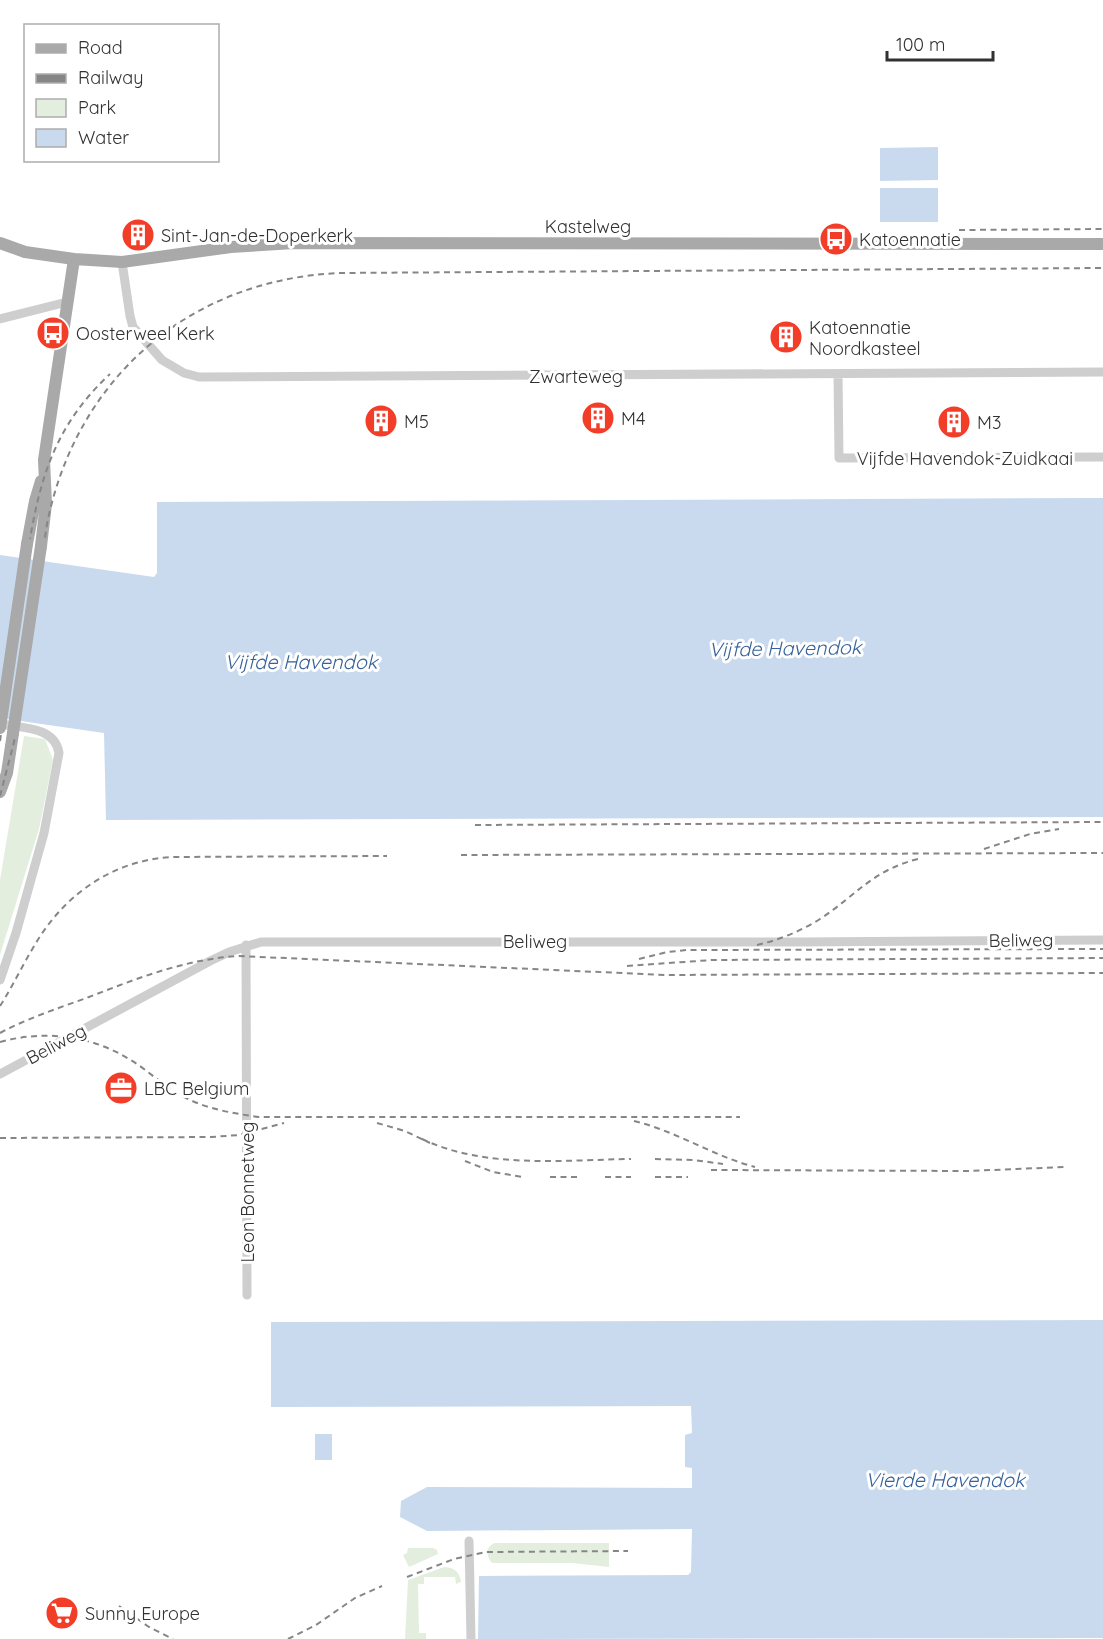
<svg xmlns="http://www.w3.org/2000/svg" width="1103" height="1639" viewBox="0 0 1103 1639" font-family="Quicksand,sans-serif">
<rect width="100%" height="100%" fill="#fff"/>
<path fill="#e4eede" d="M24,736l21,3 8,21 -14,69 -39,126v-75z
M495,1543h114v24l-37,-4h-80c-6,-7 -7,-16 3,-20z
M408,1548h25l4,2 1,4 -29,13 -6,-12 4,-2z
M444,1567c10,0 16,5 17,15l-5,2 -1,-7h-31v7h-6l1,49h7v6h-21l3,-59z"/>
<path fill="#c9daef" d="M938,147v33l-58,1v-33z
M880,188h58v34h-58z
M1103,498v319l-997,3 -2,-87 -104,-15v-163l154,22 3,-4v-71z
M1103,1320v318l-625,1 1,-63 209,-1 3,-3 1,-43 -265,2 -27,-14 1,-16 26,-14 265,1v-20l-7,-1v-32l7,-2 -1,-27 -420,1v-85z
M315,1434h17v26h-17z"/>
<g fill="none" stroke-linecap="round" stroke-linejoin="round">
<path stroke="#cecece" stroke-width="9" d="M122,262l8,54 3,11 29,33 22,13 15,4 904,-5
M0,319l67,-17
M838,374l1,84 264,-1
M0,724c21,4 55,2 59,29l-15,80 -28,100 -16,47
M246,945l1,350
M0,1074l210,-113 19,-9 32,-10h537l305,-2
M469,1541l2,98"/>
<path stroke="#a9a9a9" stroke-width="12" d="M0,243l25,9 49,7 48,3 109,-15 63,-4 809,1
M27,544l8,-43 6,-20
M41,546l5,-42 -2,-44 30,-201
M0,792l7,-19 6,-40"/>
<path stroke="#868686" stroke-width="2" stroke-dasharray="6 4.5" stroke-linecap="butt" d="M959,230l144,-1
M0,741c7,-48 14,-96 21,-145 14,-88 19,-157 89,-222
M0,796l14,-54 33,-218c29,-146 143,-245 293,-251l763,-5
M475,825l628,-3
M984,849l46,-15 29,-5
M461,855l642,-2
M757,945c22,-5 44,-14 63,-26 38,-25 53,-50 102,-61
M639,959l28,-7 20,-2 416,-1
M627,966l85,-6 391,-2
M0,1006c14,-22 25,-46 39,-68 30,-47 77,-78 133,-81l215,-1
M0,1033c28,-15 59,-25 89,-36 49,-19 97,-38 150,-41l427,19 437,-2
M0,1042c44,-12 90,-7 129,17 19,11 34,27 53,37 24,13 50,17 76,21h482
M634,1121c42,10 79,35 121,46
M377,1123l28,8 25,12
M0,1138l211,-1 28,-2 45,-12
M422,1139c63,30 140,21 209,20
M655,1159l39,1 29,4
M465,1161l28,11 30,5
M711,1170l258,1 95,-4
M550,1177h28
M605,1177h26
M655,1177h33
M407,1577l47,-18 32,-7 142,-1
M119,1606l30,21 24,12
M288,1639l28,-14 39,-27 27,-12"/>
<path stroke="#a9a9a9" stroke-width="12" d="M0,728l27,-184
M13,733l28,-187"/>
</g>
<defs>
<g id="building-disc" transform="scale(1.725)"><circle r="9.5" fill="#f23d28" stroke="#fff"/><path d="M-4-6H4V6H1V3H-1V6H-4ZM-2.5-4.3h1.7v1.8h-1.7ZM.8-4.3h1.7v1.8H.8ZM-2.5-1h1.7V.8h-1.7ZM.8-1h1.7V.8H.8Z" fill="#fff"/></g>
<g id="bus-disc" transform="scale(1.725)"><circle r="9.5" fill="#f23d28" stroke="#fff"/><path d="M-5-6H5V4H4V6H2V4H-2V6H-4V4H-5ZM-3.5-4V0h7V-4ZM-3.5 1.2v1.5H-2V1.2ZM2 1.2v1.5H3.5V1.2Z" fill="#fff"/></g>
<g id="office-disc" transform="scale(1.725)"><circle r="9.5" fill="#f23d28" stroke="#fff"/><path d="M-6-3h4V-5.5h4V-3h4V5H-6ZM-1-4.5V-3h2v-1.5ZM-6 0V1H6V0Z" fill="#fff"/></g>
<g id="supermarket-disc" transform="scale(1.725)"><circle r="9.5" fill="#f23d28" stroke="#fff"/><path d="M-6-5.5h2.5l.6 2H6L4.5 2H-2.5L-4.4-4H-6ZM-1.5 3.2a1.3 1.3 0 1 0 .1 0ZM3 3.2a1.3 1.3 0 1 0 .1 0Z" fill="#fff"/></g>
</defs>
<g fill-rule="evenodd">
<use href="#building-disc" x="138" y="235"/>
<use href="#bus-disc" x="836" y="239"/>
<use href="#bus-disc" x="53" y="333"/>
<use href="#building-disc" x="786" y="337"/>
<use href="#building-disc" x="598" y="418"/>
<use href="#building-disc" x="381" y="421"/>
<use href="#building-disc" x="954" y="422"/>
<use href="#office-disc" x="121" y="1088"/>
<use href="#supermarket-disc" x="62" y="1613"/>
</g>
<g text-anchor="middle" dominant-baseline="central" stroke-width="6" stroke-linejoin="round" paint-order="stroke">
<g font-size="18" fill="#313131" stroke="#fff">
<text x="588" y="226">Kastelweg</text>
<text x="576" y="376">Zwarteweg</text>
<text x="965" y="458">Vijfde Havendok-Zuidkaai</text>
<text transform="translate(1021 940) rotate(-1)">Beliweg</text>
<text x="535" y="941">Beliweg</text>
<text transform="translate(56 1044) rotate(-28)">Beliweg</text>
<text transform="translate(247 1192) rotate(-90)">Leon Bonnetweg</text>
</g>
<g font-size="18" fill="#313131" stroke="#fff" text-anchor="start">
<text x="161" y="235">Sint-Jan-de-Doperkerk</text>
<text x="859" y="239">Katoennatie</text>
<text x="809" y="327">Katoennatie<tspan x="809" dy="21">Noordkasteel</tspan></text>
<text x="76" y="333">Oosterweel Kerk</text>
<text x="621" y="418">M4</text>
<text x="404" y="421">M5</text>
<text x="977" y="422">M3</text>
<text x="144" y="1088">LBC Belgium</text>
<text x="85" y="1613">Sunny Europe</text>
</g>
<g font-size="20" font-style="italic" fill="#37629a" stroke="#fff">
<text transform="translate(785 648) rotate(-1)">Vijfde Havendok</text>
<text x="301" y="661">Vijfde Havendok</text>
<text x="945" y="1479">Vierde Havendok</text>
</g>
</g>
<rect x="24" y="24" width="195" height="138" fill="#ffffff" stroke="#adadad" stroke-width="1.5"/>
<rect x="36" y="44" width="30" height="9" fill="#a9a9a9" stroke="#adadad" stroke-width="1.5"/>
<text x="78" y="54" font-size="18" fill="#313131">Road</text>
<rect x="36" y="74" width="30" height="9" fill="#868686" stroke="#adadad" stroke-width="1.5"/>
<text x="78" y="84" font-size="18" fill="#313131">Railway</text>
<rect x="36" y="99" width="30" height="18" fill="#e4eede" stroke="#adadad" stroke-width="1.5"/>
<text x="78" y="114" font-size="18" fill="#313131">Park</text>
<rect x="36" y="129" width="30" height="18" fill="#c9daef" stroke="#adadad" stroke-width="1.5"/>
<text x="78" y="144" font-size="18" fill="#313131">Water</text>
<path d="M887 51v9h106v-9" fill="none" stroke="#313131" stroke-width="3"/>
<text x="896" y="51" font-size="18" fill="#313131" stroke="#ffffff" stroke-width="4.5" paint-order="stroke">100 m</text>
</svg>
